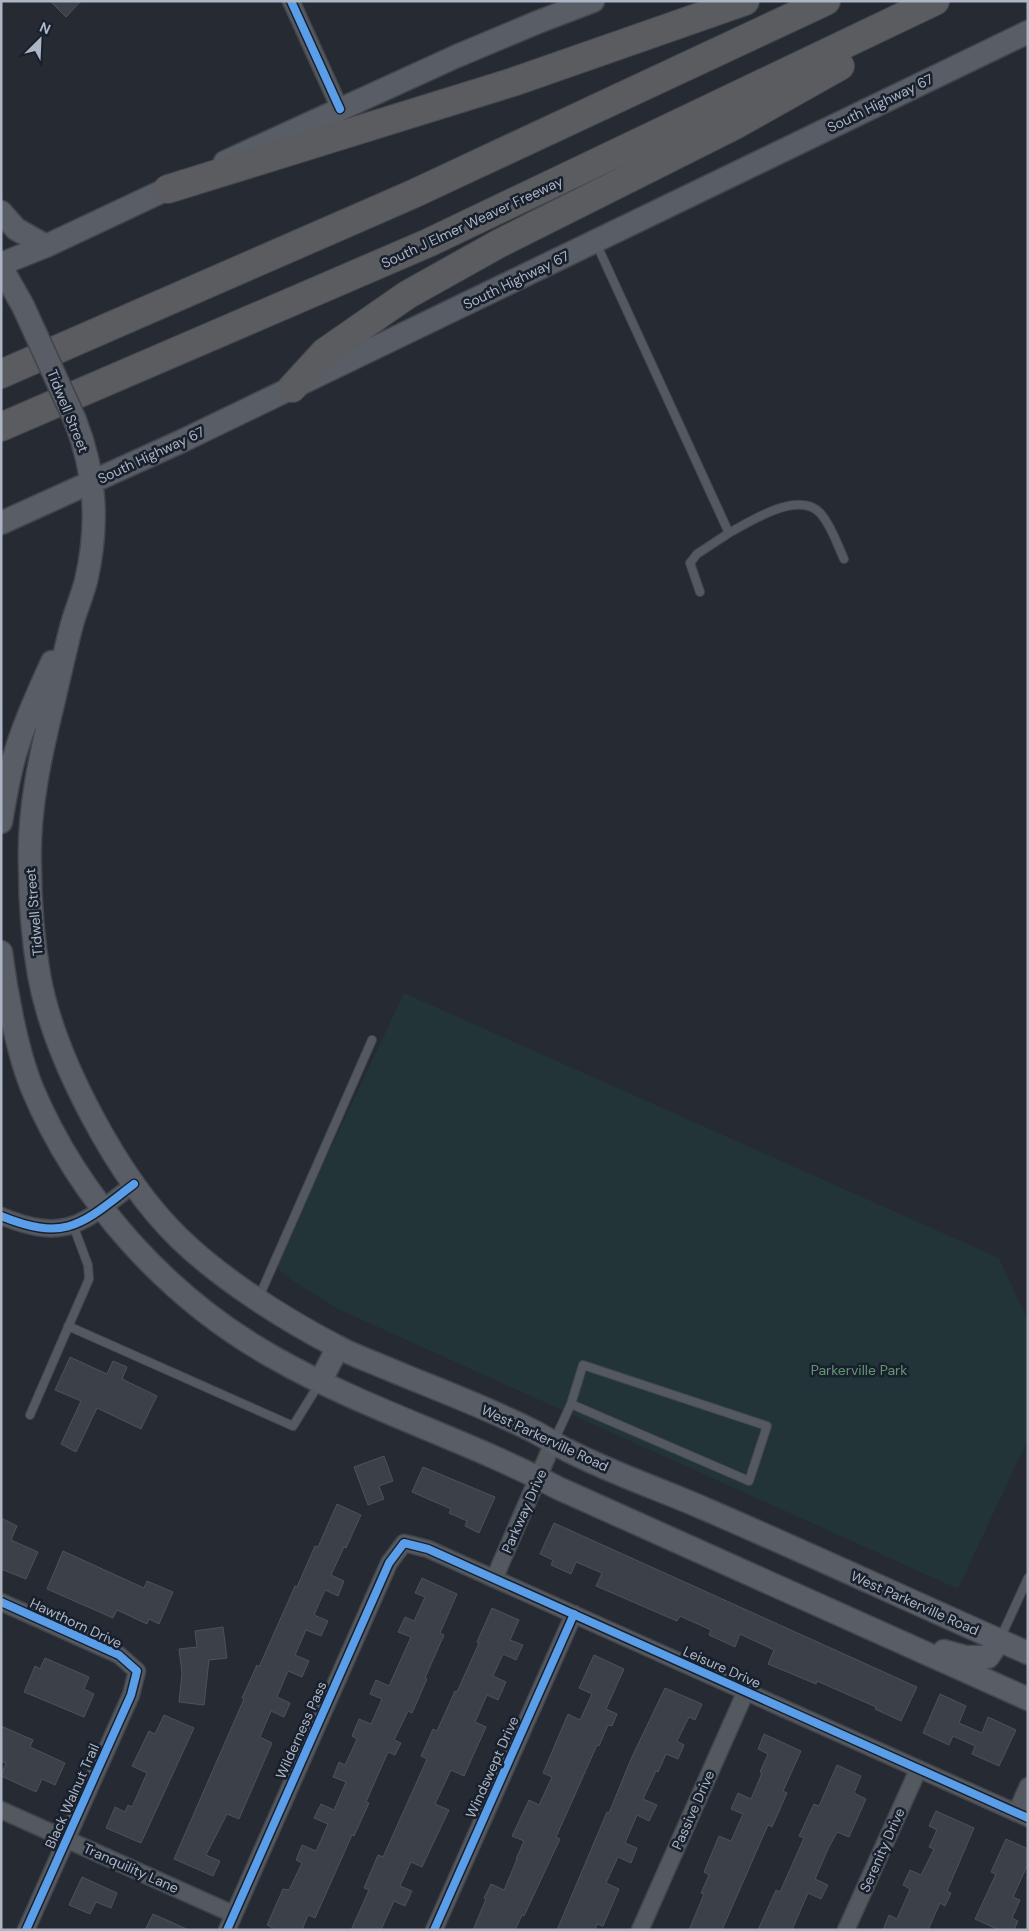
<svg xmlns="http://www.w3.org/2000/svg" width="1029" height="1931" viewBox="0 0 1029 1931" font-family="'DM Sans',sans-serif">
<rect width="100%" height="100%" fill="#262a32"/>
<path fill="#223438" d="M404,993l595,265 29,63v118l-70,150 -618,-279 -47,-29 -18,-15z"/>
<path fill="#3c4149" stroke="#4d525a" d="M50,1h31l-15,16z
M70,1357l37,17 6,-13 14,6 -5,12 35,17 -16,33 -44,-21 -21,44 -15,-8 20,-43 -26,-11z
M384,1456l9,25 -14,5 5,13 -16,6 -14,-38z
M423,1467l72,30 -16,36 -14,-7 2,-5 -18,-8 2,-4 -39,-17z
M337,1504l24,11 -15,33 -2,-1 -13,28 13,6 -6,15 -13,-6 -11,25 14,6 -7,15 -15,-6 -11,25 14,6 -7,16 -14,-6 -11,26 13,6 -6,14 -13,-6 -11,26 12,6 -33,76 -12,-5 -21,41 14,6 -7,15 -39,-17 70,-160 -2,-1 15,-33 2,2 36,-81 2,1 18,-41 3,1z
M1,1518l16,8 -6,14 27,12 -12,27 -25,-10z
M554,1523l363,164 -16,34 -26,-12 1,-2 -59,-26 -1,3 -48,-20 6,-14 -34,-16 -5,13 -26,-12 2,-5 -31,-14 -3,5 -81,-35 6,-13 -26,-11 -5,12 -20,-9 2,-5 -13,-6z
M63,1551l81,37 3,-7 26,11 -14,32 -10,-5 -2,5 -30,-14 -4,8 -66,-29z
M422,1578l35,16 -17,39 4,2 -19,43 2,1 -15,34 -4,-2 -14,29 7,3 -6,12 -7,-3 -22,50 3,1 -15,33 -2,-1 -37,83 -7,-3 -6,15h-25l-10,-5 16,-36 6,1 13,-27 -6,-3 6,-15 14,6 12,-27 -14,-6 7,-14 13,6 12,-28 -13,-5 6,-15 6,3 12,-26 -5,-3 7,-17 12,5 11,-25 -12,-5 6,-14 13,6 22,-49 -13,-5 7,-15 9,4 11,-24 -10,-4z
M492,1608l27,12 -9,20 13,5 -7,15 -13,-6 -10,22 13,6 -8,18 -11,-5 -12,27 11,5 -22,49 -13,-6 -16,34 14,6 -27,57 -11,-5 -11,24 12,5 -7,15 -11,-5 -13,29h-30l18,-40 -5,-2 14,-33 5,2 44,-98 -6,-3 12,-27 4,2 18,-40 2,1 22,-49 -2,-1z
M223,1627l4,31 -18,2 -5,45 -25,-3 3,-29 -3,-24 18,-2 -2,-16z
M594,1655l30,14 -18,40 11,5 -5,12 -4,-1 -9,21 -2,-1 -19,43 -22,49 4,2 -36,77 -2,-1 -7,15h-42l13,-31 -2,-1 7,-14 13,6 13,-31h-1l8,-18 -12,-5 17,-36 10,5 13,-28 -9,-4 25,-59 12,6 12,-26 -13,-6z
M45,1658l44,19 -5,12 10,5 -10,23 -60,-25 11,-26 5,3z
M665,1688l37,16 -7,16 -6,-3 -12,24 7,4 -6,14 -12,-5 -8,18 -2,-1 -13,28 14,6 -8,16 -12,-6 -12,28 12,5 -6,15 -13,-6 -12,26 13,6 -16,37 -6,-2 -2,6h-38l50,-118 2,1 22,-54z
M940,1694l26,12 -7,17 23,10 6,-16 28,13 -17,36 -27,-12 3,-8 -22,-10 -4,9 -26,-12z
M164,1715l30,13 -53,115 -35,-15 9,-21 10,5 3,-7 4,2 15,-34 -15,-7 17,-35 6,3z
M1,1726l32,14 -3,7 35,16 -10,22 -13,-6 -6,13 -35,-16 5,-13 -5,-2z
M764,1734l37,17 -18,40 4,2 -15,34 -4,-2 -46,105h-33l15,-36 -3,-1 8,-18 -5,-3 15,-36 12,5 12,-27 -12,-5 7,-16 13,6 11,-26 -2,-1 8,-18 -10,-5z
M837,1765l24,11 -7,17 12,6 -17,38 -12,-5 -9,17 -13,30 13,6 -7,14 -13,-6 -16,37h-34l18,-40 4,2 24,-54 -5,-2 15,-32 5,2z
M936,1811l38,17 -27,63 4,2 -6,13 -5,-3 -12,27h-45l6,-15 8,4 13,-30 -7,-4 7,-15 11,5 13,-26 -5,-2 8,-17 -8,-4z
M1006,1839l22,10v15l-15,33 7,3 -8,18 6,3 -4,9h-15l-24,-11 21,-45 -5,-2z
M82,1877l35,16 -6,15 -15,-6 -6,12 -21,-9z
M153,1914l36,16h-44z"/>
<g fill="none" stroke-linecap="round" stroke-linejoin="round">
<g stroke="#42454b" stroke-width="10">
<path id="service" d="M596,243l133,290c22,-12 71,-44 92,-19 11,13 16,30 23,45
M700,592l-10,-29 7,-9 32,-21
M259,1297l113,-257
M68,1326l225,100 26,-42
M30,1415l59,-136 -1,-14 -15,-40
M554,1441l17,-37 12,-39 184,61 -18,55 -178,-77
M1000,1639l28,-61"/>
</g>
<g stroke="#42454b" stroke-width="19">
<path id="minor" d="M291,1l49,108
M1,1216c66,27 82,7 133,-32
M494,1579l59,-136
M1,1602l118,53 18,16 -6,24 -105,235
M1,1810l232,104
M1016,1813l12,-27
M227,1930l162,-367 15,-20 24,6 600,269
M434,1930l140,-316
M640,1930l106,-239
M846,1930l72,-160"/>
</g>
<g stroke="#42454b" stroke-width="25">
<path id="secondary" d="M225,162l232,-106 81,-34 55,-21
M1,212l15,17 30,17
M1,264l45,-18 136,-64
M1,267l22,39
M75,420c21,54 24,105 11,161 -4,15 -10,29 -14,43 -7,27 -13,54 -19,80 -13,53 -25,107 -23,162 0,36 3,74 9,109 15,83 79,204 140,263 42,41 105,81 157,108 16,9 34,15 50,22 50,21 103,40 151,65 11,6 21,13 32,18 43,22 90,38 134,57 109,47 216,97 325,145
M1,523l181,-82 846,-409
M1,822c4,-24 8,-48 15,-71 9,-31 23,-60 36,-89
M1,952c5,40 16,99 31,136 47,112 136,210 241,269 91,52 192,82 285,131l470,211
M320,1382l18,-35
M944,1651l22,6h22l11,-16"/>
</g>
<g stroke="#42464e" stroke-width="30">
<path id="motorway" d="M168,189l345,-107 232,-81
M1,374l412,-180 413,-193
M292,388l33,-36 82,-57 93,-52 235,-118 105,-59
M1,427l427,-184 507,-242"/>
</g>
<use href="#service" stroke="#545960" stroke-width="8"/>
<use href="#minor" stroke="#545960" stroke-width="16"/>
<use href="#secondary" stroke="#585d66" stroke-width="22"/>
<use href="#motorway" stroke="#5a5c60" stroke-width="28"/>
<g stroke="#42454b" stroke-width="25" stroke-linecap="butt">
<path id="secondary-bridge" d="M23,306l52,114"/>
</g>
<use href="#secondary-bridge" stroke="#585d66" stroke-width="22"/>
<g stroke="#19202d" stroke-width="11">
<path id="cycleway" d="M291,1l49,108
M1,1216c66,27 82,7 133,-32
M1,1602l118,53 18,16 -6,24 -105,235
M227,1930l162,-367 15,-20 24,6 600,269
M434,1930l140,-316"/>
</g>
<use href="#cycleway" stroke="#5a9eea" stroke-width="8"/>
</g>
<g text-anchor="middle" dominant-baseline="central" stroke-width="5" stroke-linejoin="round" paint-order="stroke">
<g font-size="14" fill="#adb6c5" stroke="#19202d">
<text transform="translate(880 103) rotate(-26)">South Highway 67</text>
<text transform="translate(472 222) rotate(-25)">South J Elmer Weaver Freeway</text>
<text transform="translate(516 280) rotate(-26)">South Highway 67</text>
<text transform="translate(68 411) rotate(68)">Tidwell Street</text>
<text transform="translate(151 455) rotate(-25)">South Highway 67</text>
<text transform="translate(34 912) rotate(-95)">Tidwell Street</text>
<text transform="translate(545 1438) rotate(25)">West Parkerville Road</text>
<text transform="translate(524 1511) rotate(-66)">Parkway Drive</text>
<text transform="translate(915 1603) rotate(24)">West Parkerville Road</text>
<text transform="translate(76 1623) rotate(25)">Hawthorn Drive</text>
<text transform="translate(722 1667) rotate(24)">Leisure Drive</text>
<text transform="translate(301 1730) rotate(-66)">Wilderness Pass</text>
<text transform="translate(492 1767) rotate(-66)">Windswept Drive</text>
<text transform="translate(72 1796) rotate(-66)">Black Walnut Trail</text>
<text transform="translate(693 1810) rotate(-66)">Passive Drive</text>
<text transform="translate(882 1850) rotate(-66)">Serenity Drive</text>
<text transform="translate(131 1868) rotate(24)">Tranquility Lane</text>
</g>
<g font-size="14" fill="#649672" stroke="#19202d">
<text x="859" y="1370">Parkerville Park</text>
</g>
</g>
<rect width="1029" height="1931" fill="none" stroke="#adb6c5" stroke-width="5"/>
<g transform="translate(40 40) rotate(24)" stroke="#19202d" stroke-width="4" paint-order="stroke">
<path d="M0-4L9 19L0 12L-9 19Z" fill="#adb6c5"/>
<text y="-8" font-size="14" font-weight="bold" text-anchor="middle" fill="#adb6c5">N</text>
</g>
</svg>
